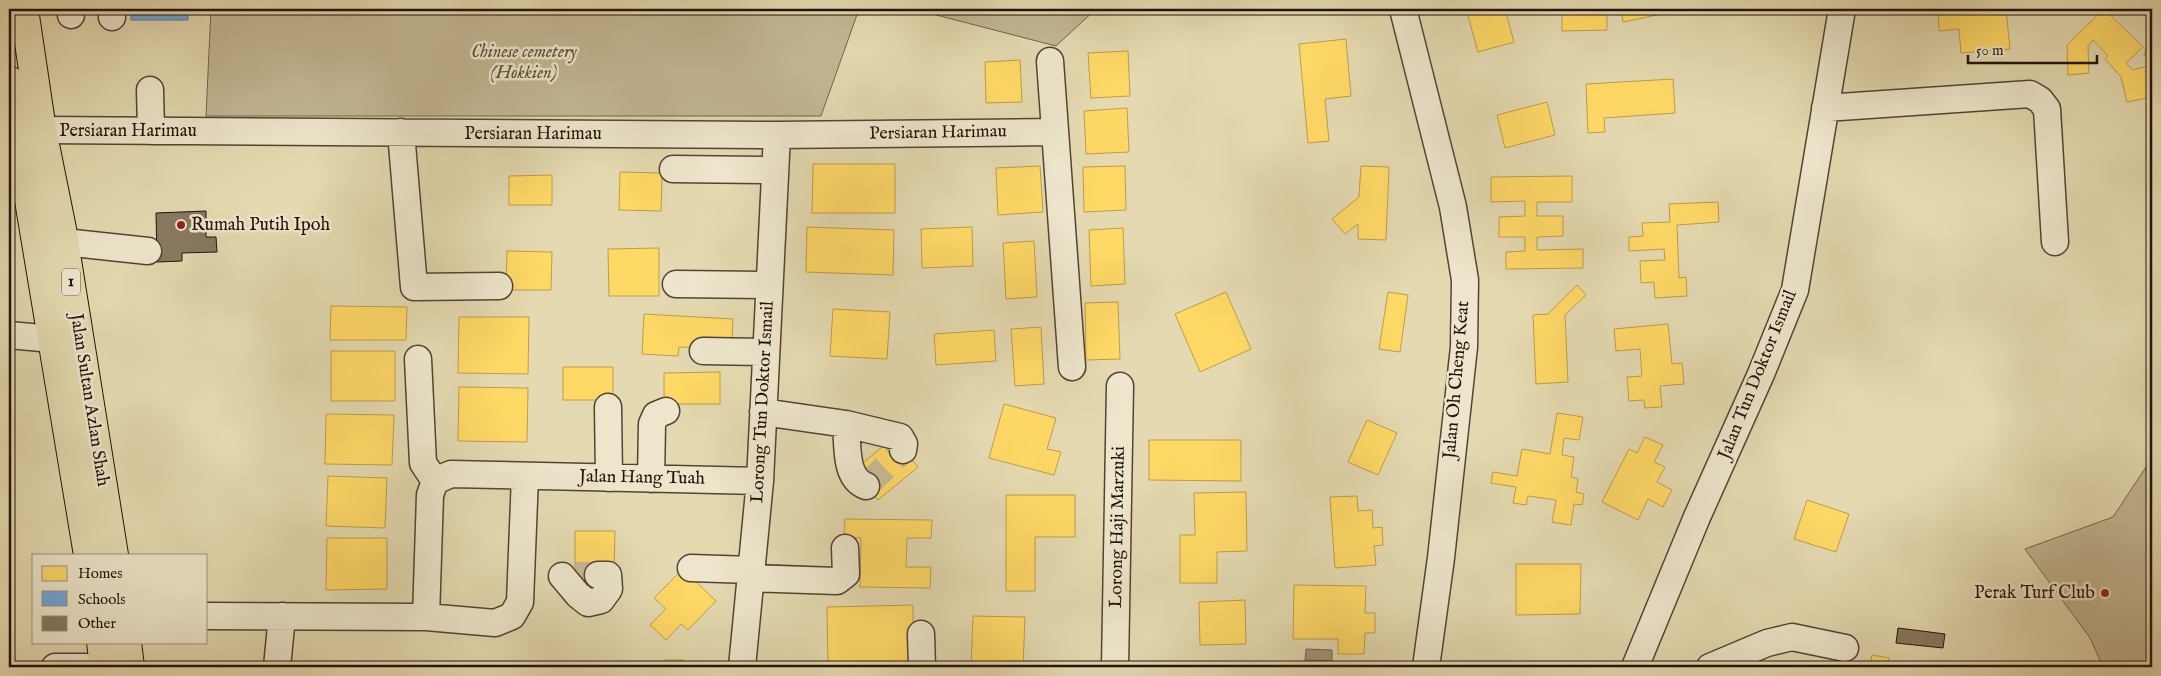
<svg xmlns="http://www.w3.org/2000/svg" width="2161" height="676" viewBox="0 0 2161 676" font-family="'IM FELL English',serif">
<rect width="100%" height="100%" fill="#e4d9b0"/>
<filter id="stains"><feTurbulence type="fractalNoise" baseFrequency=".004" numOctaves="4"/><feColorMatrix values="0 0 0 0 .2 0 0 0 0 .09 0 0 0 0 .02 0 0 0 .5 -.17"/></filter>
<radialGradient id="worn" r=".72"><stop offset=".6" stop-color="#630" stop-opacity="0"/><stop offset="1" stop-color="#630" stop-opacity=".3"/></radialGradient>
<path fill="#c3b794" stroke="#72644f" d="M211,9h648l-38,107h-615z
M913,9h183l-40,37z
M2152,458v209h-49l-13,-29 -65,-89 88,-32z"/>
<path fill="#a29578" stroke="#6f614c" d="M1306,649l26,1v11l-27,-1z"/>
<path fill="#ffd966" stroke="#bd9d4a" d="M1466,9h39l9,33 -36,10z
M1562,9h45v21l-45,1z
M1621,9h45l1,4 -44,9z
M1938,9h68l4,40 -49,4 -2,-24 -20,2z
M2104,9l39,38 -17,16 7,7 19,-5v32l-25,5 -6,-25 -16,-18 3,-3 -15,-16 -5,6 1,27 -21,2 -1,-30z
M2152,29v27l-8,-1z
M1346,39l5,57 -26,3 4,42 -21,2 -9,-99z
M1128,51l2,45 -39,2 -3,-45z
M1020,60l2,42 -36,1 -1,-41z
M1673,79l2,34 -71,5 1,14 -17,1 -2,-49z
M1547,102l8,33 -50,13 -8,-33z
M1127,108l2,44 -43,2 -2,-43z
M813,164h82v49h-83z
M1040,166l3,46 -45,3 -2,-47z
M1125,166l1,44 -42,2 -1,-45z
M1361,166l28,1 -3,73 -28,-1v-15l-13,10 -13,-15 27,-22z
M620,172l42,1 -1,38 -42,-1z
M552,175v30h-43v-29z
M1572,176v26h-35v14h26v20l-26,1v13l46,-1v19l-77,1v-17l19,-1v-14h-26v-20l26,-1v-15l-34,1v-25z
M1718,202l1,20 -42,3 2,53 7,-1 1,19 -32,2 -1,-16 -13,1 -1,-22 25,-1 -1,-11 -35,2v-14l14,-1 -1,-13 28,-1 -1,-18z
M807,227l87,3 -1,45 -87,-3z
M972,227l1,39 -51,2 -1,-39z
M1123,228l2,56 -34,2 -2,-56z
M1034,241l3,56 -31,2 -3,-56z
M659,248v48h-50l-1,-47z
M507,251l45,1 -1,38h-45z
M1577,285l9,10 -21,20 3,67 -32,2 -3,-69 15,-1z
M1226,292l25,57 -51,23 -25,-58z
M1388,292l20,3 -8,57 -21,-3z
M1118,302l2,57 -34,1 -1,-57z
M331,306l76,1 -1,33h-76z
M833,309l57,3 -3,47 -57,-3z
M644,314l89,5 -1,19 -29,-1 -1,11 -23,-1 -1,9 -36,-2z
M459,317h70l-1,57 -70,-1z
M1668,324l4,40 10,-1 2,21 -24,2 2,21 -17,1 -1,-8 -15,1 -2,-24 15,-1 -2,-27 -24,2 -2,-22z
M1041,327l3,57 -29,2 -4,-57z
M994,330l2,31 -60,4 -2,-31z
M331,351h64v50h-64z
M563,367h50v33h-50z
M720,372v32h-56v-31z
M459,387l69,1 -1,54 -69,-1z
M1004,404l52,14 -9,31 14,3 -7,23 -65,-17z
M1557,413l26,4 -4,23 -15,-2 -2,17 12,2 -3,20 7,2 -2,13 8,2 -2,11 -8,-1 -3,21 -19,-3 4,-22 -28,-4 -2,9 -13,-2 3,-16 -25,-4 2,-11 24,4 5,-27 28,5z
M326,414l68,1 -2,50 -67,-1z
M1367,420l30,13 -19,42 -30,-13z
M1645,437l18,8 -9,17 11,5 -8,15 15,8 -9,17 -15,-8 -10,21 -36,-18 27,-53 8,4z
M893,438l25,29 -40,33 -25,-29z
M1149,440h92v41l-92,-1z
M328,476l59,2 -2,50 -59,-2z
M1246,492l1,59 -30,1v31h-37v-48h15l-1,-42z
M1006,495h69v42h-40v54h-29z
M1357,496l1,15 14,-1 1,18 9,-1 1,18 -9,1 2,19 -41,3 -5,-71z
M1807,500l42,14 -13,38 -42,-13z
M845,519l87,1 -1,18h-24l-1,29h25l-1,21 -70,-1 1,-49 -17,-1z
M575,531h40l-1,39 -16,17 -23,-1z
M327,538h60v51l-61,1z
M1516,564h65l-1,50 -64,1z
M683,569l33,32 -28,29 -7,-6 -15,16 -16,-15 16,-16 -12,-11z
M1294,585l72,1 -1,27h10v20h-10l-1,21h-26v-15h-45z
M1245,600l1,44 -46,1 -1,-43z
M913,605l1,62h-86l-1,-60z
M973,616l52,1 -2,50h-52z
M1872,655l17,3 -2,8 7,1h-24z
M665,660h19l-1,7h-18z"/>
<path fill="#6fa8dc" stroke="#587b9d" d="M131,9h57v11h-57z"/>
<path fill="#877960" stroke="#22120a" d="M206,211v26h10l1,15 -35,1v8l-25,1 -1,-49z
M1898,628l47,6 -2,14 -47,-5z"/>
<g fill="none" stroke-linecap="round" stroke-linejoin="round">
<path stroke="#c7bb97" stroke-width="26" stroke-dasharray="26 13" stroke-linecap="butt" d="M866,486l37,-36
M575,575h23"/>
<g stroke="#524434" stroke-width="29">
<path id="minor" d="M70,9l1,6
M1403,9l50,198 12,73 -1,67 -23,211 -15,109
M112,17v-8
M1050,61l22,306
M150,90l1,41
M1825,108l205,-14 10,6 7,9 8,133
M42,130l735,5 277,-3
M401,132l13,155 85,-1
M673,169l102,1
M64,242l84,9
M676,284l93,1
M9,335l43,4
M703,351l63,1
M418,359l5,104 12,18
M608,407l1,71
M763,412l83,12 54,13 4,7 -1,6
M846,424c2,20 -2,54 20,62
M651,479l1,-55 4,-9 10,-4
M691,568l60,2
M562,576l16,19 10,8 13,-3 8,-11 -1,-14h-10
M751,578l86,3 9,-7 -1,-26
M206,616l220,1 69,6 17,-7 8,-14 5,-126
M426,617l4,-122 5,-14 16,-7 309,7
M921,634l1,33
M55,667h49
M277,667l5,-51
M742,667l18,-186 17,-346
M1115,667l5,-281
M1635,667l62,-150 64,-143 34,-84 47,-281
M1710,667l57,-24 25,-6 53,11"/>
</g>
<g stroke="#22120a" stroke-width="30">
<path id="major" d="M24,9l18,121 20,99 52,326
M9,80l79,475
M101,642l3,25
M127,642l3,25"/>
</g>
<use href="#minor" stroke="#ede6cc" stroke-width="26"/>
<use href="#major" stroke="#e4d9b0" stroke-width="28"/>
</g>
<g fill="#8f2418" stroke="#ede6cc" stroke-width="2">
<circle cx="181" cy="225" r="5"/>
<circle cx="2105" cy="593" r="5"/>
</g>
<g text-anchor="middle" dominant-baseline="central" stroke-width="5" stroke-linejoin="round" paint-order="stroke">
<rect fill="#ede6cc" stroke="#5f5244" stroke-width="1" x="62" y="268.5" width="18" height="27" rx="4"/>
<g font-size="16" font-weight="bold" fill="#22120a">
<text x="71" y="282">1</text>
</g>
<g font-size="18" font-style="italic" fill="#5a4c3a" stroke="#ede6cc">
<text x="524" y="52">Chinese cemetery<tspan x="524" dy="21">(Hokkien)</tspan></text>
</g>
<g font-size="18" fill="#22120a" stroke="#ede6cc">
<text x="128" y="131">Persiaran Harimau</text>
<text transform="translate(938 133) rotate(-1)">Persiaran Harimau</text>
<text x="533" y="134">Persiaran Harimau</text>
<text transform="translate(1758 375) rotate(-68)">Jalan Tun Doktor Ismail</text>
<text transform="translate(1457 380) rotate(-85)">Jalan Oh Cheng Keat</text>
<text transform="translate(89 400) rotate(81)">Jalan Sultan Azlan Shah</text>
<text transform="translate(763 402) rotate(-87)">Lorong Tun Doktor Ismail</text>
<text transform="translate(642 478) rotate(1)">Jalan Hang Tuah</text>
<text transform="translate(1118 527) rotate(-89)">Lorong Haji Marzuki</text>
</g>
<g font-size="18" fill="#22120a" stroke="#ede6cc" text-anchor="start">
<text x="191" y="225">Rumah Putih Ipoh</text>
<text x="2095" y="593" text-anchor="end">Perak Turf Club</text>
</g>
</g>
<rect width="2161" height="676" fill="none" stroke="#e4d9b0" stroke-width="30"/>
<rect x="10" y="10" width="2141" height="656" fill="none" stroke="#22120a" stroke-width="2.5"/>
<rect x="15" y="15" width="2131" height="646" fill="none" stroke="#22120a"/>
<rect x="32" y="554" width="175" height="90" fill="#ede6cc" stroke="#9c917e"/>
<rect x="42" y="566" width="25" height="15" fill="#ffd966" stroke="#9c917e"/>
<text x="78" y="578" font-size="15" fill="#22120a">Homes</text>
<rect x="42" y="591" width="25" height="15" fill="#6fa8dc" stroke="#9c917e"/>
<text x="78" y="604" font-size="15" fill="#22120a">Schools</text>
<rect x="42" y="616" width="25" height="15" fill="#877960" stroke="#9c917e"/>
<text x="78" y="628" font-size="15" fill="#22120a">Other</text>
<path d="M1968 55v8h129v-8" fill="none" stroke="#22120a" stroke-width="2.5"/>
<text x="1976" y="55" font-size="15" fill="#22120a" stroke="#ede6cc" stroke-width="4" paint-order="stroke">50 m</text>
<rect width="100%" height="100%" filter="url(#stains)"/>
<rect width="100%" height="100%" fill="url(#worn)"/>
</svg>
